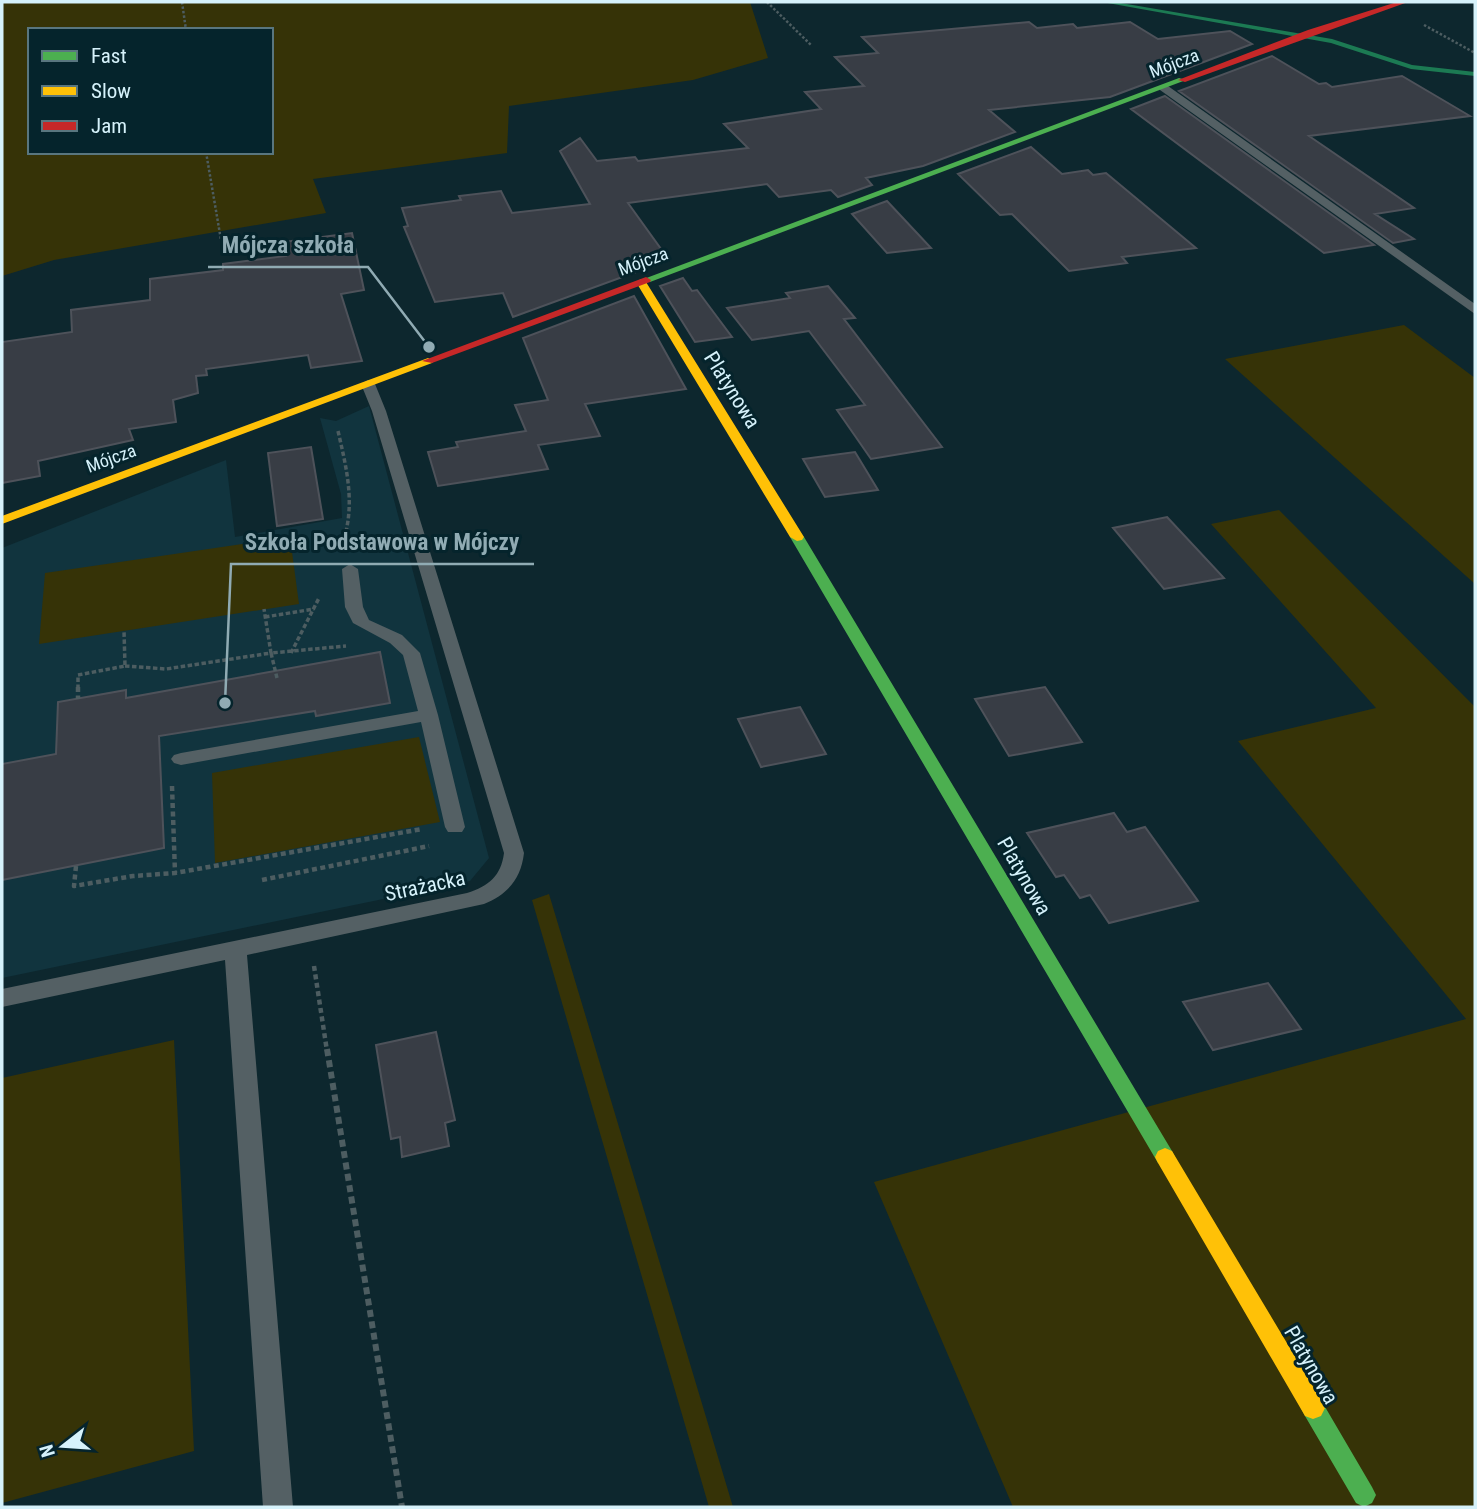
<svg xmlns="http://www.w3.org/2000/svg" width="1477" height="1509" viewBox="0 0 1477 1509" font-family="'Roboto Condensed',sans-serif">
<rect width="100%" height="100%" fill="#0d272e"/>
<path fill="#11343e" d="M369,406l120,452 -19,23 -468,97v-430l224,-88 9,77 107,-19 -1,-24 -21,-76 16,3z"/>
<path fill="#363307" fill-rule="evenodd" d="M2,2h748l18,56 -75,22 -184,26 -2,47 -194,26 13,34 -272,47 -52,16zM30,30h241v122h-241z
M1404,325l71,53v206l-250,-225z
M1279,510l196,197v800h-462l-139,-325 592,-163 -228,-278 138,-33 -165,-184z
M290,537l9,67 -260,40 6,-71z
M419,737l21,85 -225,41 -3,-90z
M549,894l184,613h-24l-177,-607z
M174,1040l20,411 -192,52v-425z"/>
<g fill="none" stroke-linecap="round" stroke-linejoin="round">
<path fill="#1c7a53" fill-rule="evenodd" d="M1102,2h13l217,37 80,26 63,7v4l-64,-7 -80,-26z"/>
</g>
<path fill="#383d45" stroke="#4e525a" stroke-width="2" d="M1029,22l8,6 36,-4 4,4 53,-6 28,17 72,-8 22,13 -142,53 -121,13 26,22 -92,34 -57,12 6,7 -34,12 -7,-7 -52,7 -12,-13 -139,19 41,57 -156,57 -10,-24 -68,9 -31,-75 4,-1 -6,-18 59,-8 -2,-4 42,-5 11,22 78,-9 -30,-53 20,-13 17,23 38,-4 3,4 110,-13 -24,-24 97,-15 -16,-17 59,-6 -29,-29 43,-4 -16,-16z
M1272,56l47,28 7,-1 6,4 70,-11 68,40 -161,20 105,72 -39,6 39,25 -21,4 -214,-152z
M1165,96l209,149 -50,8 -193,-144z
M1031,147l31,27 26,-4 5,5 13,-2 90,75 -74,9 5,6 -58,8 -57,-57 -12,1 -42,-41z
M887,201l44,47 -44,5 -35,-39z
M352,233l12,57 -23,4 21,67 -51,7 -3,-13 -102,14 1,6 -11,1 2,17 -25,7 3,22 -47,7 4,11 -95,21 2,15 -38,7v-141l70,-10 -1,-22 79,-10v-21l73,-9v-6l63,-8 -3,-14z
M683,278l9,13 5,-1 35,47 -37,5 -35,-56z
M828,286l27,32 -11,1 98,128 -71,12 -34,-49 28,-5 -56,-74 -57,9 -25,-32 63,-10 -4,-5z
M634,296l52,93 -101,15 15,32 -62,9 10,24 -110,17 -10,-34 30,-5 -2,-5 70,-11 -11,-26 33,-5 -25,-62z
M311,447l12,72 -46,7 -9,-73z
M855,452l23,38 -53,7 -22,-38z
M1167,517l57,61 -60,11 -51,-61z
M380,652l10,51 -74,13 -1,-5 -156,25 5,112 -162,32v-116l54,-10 2,-52 68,-12v8z
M1045,687l37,55 -73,14 -34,-57z
M800,707l26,47 -65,13 -23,-48z
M1114,813l13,19 18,-5 53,74 -89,22 -19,-28 -10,3 -16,-23 -8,2 -29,-44z
M1268,983l33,46 -88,21 -30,-48z
M436,1032l19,88 -10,3 4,23 -47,11 -2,-20 -9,2 -15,-94z"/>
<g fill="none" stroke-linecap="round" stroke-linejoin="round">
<path stroke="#4d5d61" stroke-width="2.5" stroke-dasharray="2.5 2" stroke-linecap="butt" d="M182,2l4,28
M767,2l44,43
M1424,25l51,28
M206,152l15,88"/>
<path stroke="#4d5d61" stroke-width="3.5" stroke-dasharray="4.5 2.5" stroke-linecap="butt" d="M338,431c9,39 18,75 4,114
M265,617l49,-8
M291,653l28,-55
M125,666l41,3 105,-16 -7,-44
M277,678l-6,-25 75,-7
M78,689v-14l47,-9 -1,-35"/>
<path stroke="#4d5d61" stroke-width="4.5" stroke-dasharray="5 3.5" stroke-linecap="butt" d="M78,687v12
M172,786l3,87
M76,866l-2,20 59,-10 42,-3 247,-44
M262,880l167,-34
M314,966l13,85"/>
<path stroke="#4d5d61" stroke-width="6" stroke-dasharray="7 4.5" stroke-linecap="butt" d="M327,1049l75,458"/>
<path fill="#546064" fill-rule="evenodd" d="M1160,86h8l307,218v10l-315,-224z
M368,380l7,4 11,27 138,442c-3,26 -16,41 -40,51l-237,51 46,552h-30l-38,-547 -223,47v-18l465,-96c22,-7 34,-17 37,-40l-132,-442 -11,-27z
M350,564l8,5 5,38 6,13 33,15 18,18 18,62 27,112 -3,5h-14l-3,-5 -24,-105 -240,43 -7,-2 -3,-4 3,-4 7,-2 237,-42 -15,-56 -13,-12 -37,-20 -8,-16 -3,-38z"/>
<path fill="#4caf50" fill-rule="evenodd" d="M1179,78l7,2 -536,202 -9,-2z
M797,533l7,4 368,614 3,6 -3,6 -7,3 -7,-3 -368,-626z
M1313,1397l8,3 51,87 4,8 -4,8 -8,4 -8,-4 -51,-87 -4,-8 4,-8z"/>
<path fill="#ffc107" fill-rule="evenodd" d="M641,279l5,3 158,255 -2,3 -5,1 -7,-4 -154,-255z
M428,358l6,3 -2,2 -430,161v-8z
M1165,1148l7,3 149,249 4,8 -4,8 -8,3 -8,-3 -147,-253 -3,-6 3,-6z"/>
<path fill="#c62828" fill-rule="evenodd" d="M1397,2h11l-223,80 -7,-2 130,-50z
M646,277l5,3 -1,2 -218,81 -10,-2z"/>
</g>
<g text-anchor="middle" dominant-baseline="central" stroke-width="6" stroke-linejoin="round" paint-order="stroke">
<g font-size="18" fill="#d6f2fb" stroke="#05242c">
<text transform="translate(1174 63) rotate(-21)">Mójcza</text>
<text transform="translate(643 261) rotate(-20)">Mójcza</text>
<text transform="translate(111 458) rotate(-20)">Mójcza</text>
</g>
<g font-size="21" fill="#d6f2fb" stroke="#05242c">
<text transform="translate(732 390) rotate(58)">Platynowa</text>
<text transform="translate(1024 876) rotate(60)">Platynowa</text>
<text transform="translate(425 886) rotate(-12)">Strażacka</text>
<text transform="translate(1311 1365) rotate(60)">Platynowa</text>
</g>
</g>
<path fill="none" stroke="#90abb3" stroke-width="2.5" d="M429 347L368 267H208M225 703L231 564H534"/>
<g fill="#90abb3" stroke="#05242c" stroke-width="2.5">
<circle cx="429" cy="347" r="7"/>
<circle cx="225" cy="703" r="7"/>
</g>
<g font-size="23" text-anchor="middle" font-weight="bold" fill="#90abb3" stroke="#05242c" stroke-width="6" stroke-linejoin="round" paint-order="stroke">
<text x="288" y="253">Mójcza szkoła</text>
<text x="382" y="550">Szkoła Podstawowa w Mójczy</text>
</g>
<rect width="1477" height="1509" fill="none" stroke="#d6f2fb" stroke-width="7"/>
<rect x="28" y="28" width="245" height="126" fill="#05242c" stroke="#59767f" stroke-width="2"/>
<rect x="42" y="51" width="35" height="10" fill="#4caf50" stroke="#59767f" stroke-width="2"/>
<text x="91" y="63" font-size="21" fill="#d6f2fb">Fast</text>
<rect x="42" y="86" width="35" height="10" fill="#ffc107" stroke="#59767f" stroke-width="2"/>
<text x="91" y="98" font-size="21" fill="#d6f2fb">Slow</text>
<rect x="42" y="121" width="35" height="10" fill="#c62828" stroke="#59767f" stroke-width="2"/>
<text x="91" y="133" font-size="21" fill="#d6f2fb">Jam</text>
<g transform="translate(63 1446) rotate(253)" stroke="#05242c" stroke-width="5" paint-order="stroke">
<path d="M0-5L12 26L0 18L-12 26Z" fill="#d6f2fb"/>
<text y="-10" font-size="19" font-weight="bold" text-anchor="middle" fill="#d6f2fb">N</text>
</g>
</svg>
